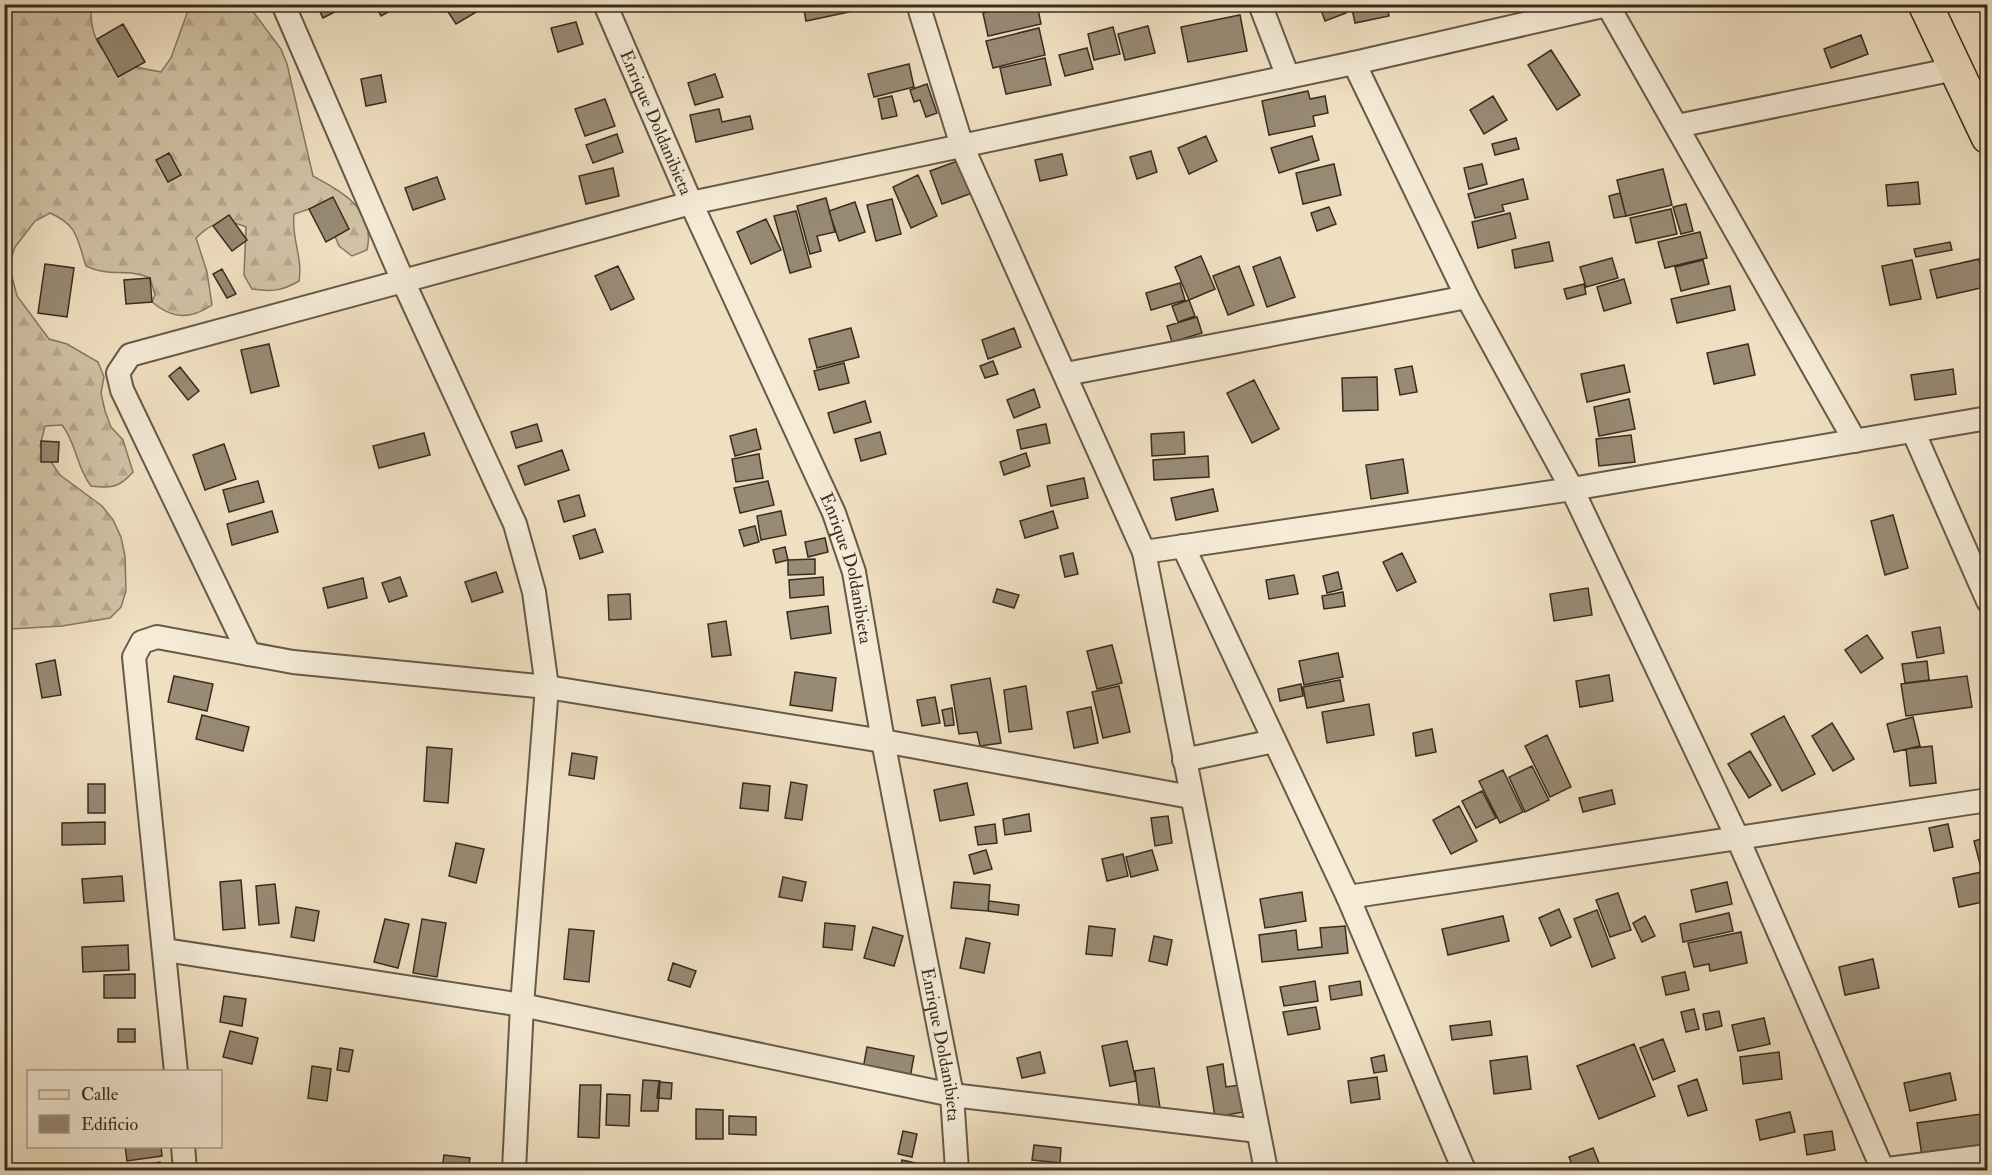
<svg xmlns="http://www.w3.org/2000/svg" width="1992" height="1175" viewBox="0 0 1992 1175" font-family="'IM FELL Double Pica',serif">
<defs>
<pattern id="forest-firs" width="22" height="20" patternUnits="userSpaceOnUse" patternTransform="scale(1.5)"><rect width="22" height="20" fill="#d1c2a6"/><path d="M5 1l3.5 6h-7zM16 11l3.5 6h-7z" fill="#b4a78f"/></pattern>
</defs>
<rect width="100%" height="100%" fill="#f0e0c2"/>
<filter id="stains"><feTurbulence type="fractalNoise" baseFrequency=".00333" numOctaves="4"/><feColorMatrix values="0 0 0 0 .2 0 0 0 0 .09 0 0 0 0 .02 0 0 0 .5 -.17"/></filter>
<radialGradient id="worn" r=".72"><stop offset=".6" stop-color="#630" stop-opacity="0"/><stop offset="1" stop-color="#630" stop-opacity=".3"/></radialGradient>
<path fill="url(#forest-firs)" stroke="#847863" stroke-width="1.5" d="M5,5h86c-2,52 25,59 70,67l10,-14 19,-53h58l33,44 6,15 26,112c31,17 63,34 54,74l-15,6 -13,-10 -6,-15 -24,-22 -15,5c-3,24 9,43 5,67 -17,10 -28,11 -47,8l-8,-14 2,-48c-21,-9 -34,-5 -50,11l11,34 5,33c-22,15 -40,14 -60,-3l3,-7 -5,-17c-26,-11 -39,0 -64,-12 -9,-27 -8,-41 -36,-53l-15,8 -20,26 -6,18 8,31 32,43 18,5 31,18 6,15 -3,16 4,18 6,16 12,13 10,32c-13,15 -22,17 -42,14 -15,-19 -14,-42 -29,-61l-17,1 -5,20 20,29 42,31 11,14 8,17 4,19 1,35 -5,16 -11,11 -48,8 -51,3 -6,-3z"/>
<path fill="#988a74" stroke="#382d20" stroke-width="1.5" d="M316,4h31l1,1 -25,13z
M375,4h28l-22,12z
M443,4h31l4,7 -22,13z
M803,4h49l2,7 -48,10z
M1019,4h18l4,20 -53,12 -5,-23z
M1319,4h24l3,9 -21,8z
M1351,4h36l2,12 -34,7z
M1240,15l7,36 -59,11 -7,-35z
M576,22l7,22 -25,8 -7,-24z
M123,24l22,38 -27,15 -21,-38z
M1148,26l7,27 -30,7 -7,-26z
M1113,27l7,27 -26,6 -6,-26z
M1039,28l6,27 -52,13 -7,-27z
M1861,35l7,19 -37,14 -7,-19z
M1087,48l6,21 -28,7 -6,-21z
M1551,50l29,45 -23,15 -29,-45z
M1045,58l6,27 -45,9 -6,-26z
M909,64l5,23 -40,10 -6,-23z
M715,74l8,23 -28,8 -7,-22z
M381,75l5,27 -20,4 -5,-27z
M927,84l10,29 -11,4 -6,-17 -6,2 -4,-12z
M1308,91l2,8 15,-3 3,17 -15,3 2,10 -46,9 -7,-34z
M892,96l5,20 -15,3 -4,-20z
M1493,96l14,24 -23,14 -14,-24z
M605,99l10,27 -30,10 -10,-27z
M719,109l3,13 28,-6 3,13 -57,13 -6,-27z
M617,134l6,18 -30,11 -7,-18z
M1206,136l11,25 -28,13 -11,-26z
M1312,136l7,24 -40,13 -8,-25z
M1516,138l3,11 -24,6 -3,-11z
M1151,151l6,21 -20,7 -7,-22z
M169,153l12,22 -13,7 -12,-22z
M1062,154l5,21 -27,6 -5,-21z
M963,159l12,33 -33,12 -12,-33z
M1334,164l7,31 -38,9 -7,-31z
M1482,164l5,20 -18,5 -5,-21z
M613,168l6,28 -33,8 -7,-28z
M1663,169l9,36 -46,11 -9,-36z
M918,175l19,41 -26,12 -18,-41z
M437,177l8,22 -32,11 -8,-22z
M1523,179l5,20 -26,6 2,6 -29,7 -7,-24z
M1918,182l2,22 -32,2 -2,-21z
M1620,193l6,23 -12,2 -5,-22z
M333,197l16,32 -23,13 -17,-33z
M826,198l9,34 -18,4 4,15 -11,3 -13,-48z
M892,199l9,35 -25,7 -9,-36z
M855,202l10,30 -26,9 -10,-30z
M1686,204l7,27 -12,3 -8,-27z
M1329,207l7,17 -19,7 -6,-18z
M1671,209l6,25 -41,9 -6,-25z
M796,211l15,56 -21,6 -16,-57z
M1510,213l6,25 -38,10 -6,-26z
M229,215l18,25 -15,11 -19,-25z
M766,219l15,31 -30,14 -14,-32z
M1700,232l7,26 -42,10 -7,-26z
M1549,242l4,19 -38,7 -3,-18z
M1950,242l2,8 -36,7 -2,-8z
M1201,256l14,33 -26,11 -14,-33z
M1280,257l15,40 -28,10 -14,-40z
M1612,258l6,20 -32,9 -6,-20z
M1979,259l6,28 -48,11 -7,-28z
M1703,260l6,24 -28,7 -6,-24z
M1912,260l9,39 -31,6 -8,-39z
M45,264l29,4 -7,49 -29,-4z
M618,266l16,33 -23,11 -16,-34z
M1239,266l15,39 -26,10 -15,-39z
M222,269l14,25 -9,4 -14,-24z
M150,278l2,24 -26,2 -2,-24z
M1624,279l7,24 -27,8 -7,-24z
M1180,283l5,17 -34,10 -5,-17z
M1584,284l2,10 -19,5 -3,-10z
M1730,286l5,24 -58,13 -6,-24z
M1189,300l6,16 -17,6 -6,-16z
M1197,317l5,16 -30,9 -5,-16z
M851,328l8,29 -42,11 -8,-29z
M1014,328l7,19 -33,12 -6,-19z
M269,344l10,42 -28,7 -10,-43z
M1748,344l7,31 -41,9 -7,-31z
M993,361l5,13 -13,4 -5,-12z
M844,363l5,20 -30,7 -5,-19z
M1624,365l6,27 -43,10 -6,-28z
M1412,366l5,26 -17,3 -5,-26z
M180,367l19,24 -11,9 -19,-24z
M1953,369l3,25 -41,6 -4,-25z
M1377,377l1,33 -35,1 -1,-33z
M1254,380l25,49 -27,14 -25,-50z
M1034,389l6,18 -26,11 -7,-18z
M1629,399l6,30 -36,7 -5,-29z
M865,401l6,21 -37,11 -6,-20z
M537,424l5,17 -26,7 -5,-16z
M1046,424l4,19 -29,6 -4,-19z
M756,429l5,20 -26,7 -5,-20z
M880,432l6,22 -25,7 -6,-22z
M1184,432l1,22 -33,2 -1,-22z
M424,433l6,22 -51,13 -6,-22z
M1631,435l4,27 -36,4 -3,-27z
M41,441l18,1 -1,20h-17z
M224,444l12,35 -31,11 -12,-35z
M562,450l7,20 -44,15 -7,-19z
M1026,453l4,13 -26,9 -4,-13z
M759,454l4,24 -27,4 -4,-23z
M1208,456l1,21 -55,3 -1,-20z
M1403,459l5,34 -37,6 -5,-34z
M1084,478l4,20 -37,8 -4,-20z
M258,481l6,21 -35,10 -6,-22z
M768,481l6,24 -34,8 -6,-25z
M1213,489l5,22 -42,9 -5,-22z
M579,495l6,21 -21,6 -6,-21z
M272,511l6,21 -46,13 -5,-21z
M781,511l5,24 -25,5 -4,-24z
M1053,511l5,17 -33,10 -5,-17z
M1893,515l15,53 -23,7 -14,-54z
M755,526l4,16 -15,4 -5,-16z
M595,529l8,23 -23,7 -7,-23z
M825,538l3,14 -20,5 -3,-15z
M785,547l3,13 -12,3 -3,-13z
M1073,553l5,21 -13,3 -5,-21z
M1402,553l14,29 -19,9 -14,-29z
M815,559v15l-27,1v-15z
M496,572l7,20 -31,10 -7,-20z
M1338,572l4,17 -15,4 -4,-17z
M1294,575l4,19 -29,5 -3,-19z
M400,577l7,19 -18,6 -7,-19z
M823,577l1,18 -34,3 -1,-18z
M363,578l4,20 -39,10 -5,-20z
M1588,588l4,27 -38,6 -4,-27z
M997,589l22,6 -5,13 -21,-6z
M1343,592l2,14 -21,3 -2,-13z
M630,594l1,25 -22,1 -1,-25z
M828,606l3,27 -40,6 -4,-27z
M726,621l5,34 -19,2 -4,-33z
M1940,627l4,26 -27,5 -5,-26z
M1867,635l16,23 -22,15 -16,-23z
M1112,645l10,38 -25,6 -10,-38z
M1338,653l5,24 -39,8 -5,-24z
M55,660l6,35 -19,3 -6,-34z
M1927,661l2,19 -24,3 -3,-19z
M795,672l41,6 -4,33 -42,-6z
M1609,675l4,26 -33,6 -4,-26z
M174,676l39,8 -6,27 -39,-9z
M1967,676l5,31 -66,9 -5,-32z
M990,678l11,65 -21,3 -3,-14 -18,2 -8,-49z
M1340,680l4,21 -37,7 -4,-21z
M1301,684l2,12 -23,5 -2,-12z
M1026,686l6,43 -23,3 -5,-42z
M1119,686l11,46 -27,6 -11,-46z
M935,697l5,26 -18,3 -5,-26z
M1369,704l5,31 -47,8 -5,-31z
M1091,707l7,36 -24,5 -7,-36z
M952,708l2,17 -9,1 -3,-16z
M202,715l47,12 -6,24 -47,-12z
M1784,716l31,58 -33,17 -31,-57z
M1913,717l7,29 -26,6 -7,-28z
M1832,723l22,36 -21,12 -21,-35z
M1432,729l4,23 -20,4 -3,-23z
M1547,735l24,52 -21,10 -25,-51z
M1932,746l4,37 -26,3 -4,-37z
M427,747l25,2 -4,54 -24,-2z
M1750,751l21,34 -22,13 -21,-34z
M572,753l25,4 -3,22 -25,-4z
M1532,766l17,34 -24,12 -16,-35z
M1503,770l20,42 -23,11 -21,-42z
M791,782l16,3 -5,35 -17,-2z
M743,783l27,3 -2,25 -28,-3z
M967,783l7,32 -34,6 -6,-31z
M88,784h17v29h-17z
M1612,790l3,14 -32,8 -4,-14z
M1482,791l14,27 -20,10 -14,-27z
M1459,806l18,35 -26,13 -18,-34z
M1029,814l2,17 -26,4 -2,-16z
M1168,816l4,27 -17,3 -4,-28z
M105,822v22l-43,1v-22z
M995,824l2,19 -19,2 -3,-18z
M1948,824l5,23 -19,4 -5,-23z
M1988,837v34l-6,1 -8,-31z
M456,843l28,6 -8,34 -27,-7z
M986,850l6,19 -18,5 -5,-19z
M1152,850l6,20 -27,7 -5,-20z
M1123,854l5,22 -21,5 -5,-22z
M1982,872l6,29 -29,6 -6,-29z
M122,876l2,25 -40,2 -2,-24z
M783,877l23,5 -4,19 -23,-4z
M241,880l4,48 -22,2 -3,-48z
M954,882l36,3 -2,26 -37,-3z
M1727,882l5,22 -36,8 -5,-22z
M275,884l4,39 -20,2 -3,-39z
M1302,892l4,29 -41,7 -5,-29z
M1618,893l13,37 -21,7 -14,-37z
M989,901l30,4 -1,10 -30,-4z
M10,903l1,19h-7v-18z
M296,907l23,4 -5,30 -23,-4z
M1559,909l12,28 -20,9 -12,-28z
M1597,910l18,48 -23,9 -18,-48z
M1729,913l4,18 -50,11 -3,-18z
M1503,916l6,25 -61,14 -6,-26z
M1645,916l10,20 -13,6 -9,-19z
M385,919l24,5 -11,44 -24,-6z
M422,919l24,4 -9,54 -24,-4z
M825,923l30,3 -3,24 -29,-3z
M1089,926l26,3 -3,27 -26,-2z
M1345,926l3,27 -86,9 -3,-27 37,-5 2,20 24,-3 -2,-19z
M873,927l30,9 -9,30 -30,-8z
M569,929l25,2 -5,51 -25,-3z
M1741,932l6,31 -37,8 -1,-7 -15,3 -6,-24z
M1154,936l18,4 -5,25 -18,-4z
M966,938l24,5 -6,30 -24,-5z
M128,945l1,25 -46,2 -1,-25z
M1873,959l6,29 -34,7 -6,-28z
M673,963l23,8 -6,16 -22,-7z
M1685,972l4,18 -23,5 -4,-18z
M135,974v24h-31v-23z
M1315,981l3,20 -34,5 -4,-19z
M1360,981l2,14 -31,5 -2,-14z
M224,996l22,3 -4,27 -22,-4z
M1316,1007l4,22 -32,6 -5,-23z
M1694,1009l5,20 -13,3 -5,-20z
M1719,1011l3,15 -16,4 -3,-16z
M1764,1018l6,26 -32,7 -6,-26z
M1490,1021l2,14 -40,5 -2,-14z
M118,1029h17v13h-17z
M230,1031l28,7 -6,26 -29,-7z
M1663,1039l12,32 -22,9 -13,-32z
M1127,1041l9,40 -26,5 -8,-40z
M1634,1044l21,52 -56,23 -22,-53z
M867,1047l47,9 -4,22 -47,-9z
M340,1048l13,2 -4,22 -12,-2z
M1040,1052l5,21 -23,5 -5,-20z
M1779,1052l3,27 -39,5 -3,-27z
M1384,1055l3,16 -13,2 -3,-15z
M1527,1056l4,33 -37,5 -4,-33z
M1223,1064l3,23 13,-2 5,27 -29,5 -8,-50z
M312,1066l19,3 -4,32 -19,-3z
M1154,1068l6,40 -20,3 -5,-40z
M1950,1073l6,27 -46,11 -6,-28z
M1377,1077l3,22 -29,4 -3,-22z
M1697,1079l10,31 -19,6 -10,-30z
M643,1080l17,1 -2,30h-17z
M659,1082l13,1 -1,16 -14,-1z
M580,1085h21l-2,53 -21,-1z
M607,1094l23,1 -1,31 -23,-1z
M696,1109l27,1v29h-27z
M1790,1112l5,20 -35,8 -4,-20z
M1981,1114l4,33 -63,9 -5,-33z
M729,1116l27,1v18l-27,-1z
M903,1131l14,3 -5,23 -14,-3z
M1832,1131l3,19 -28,5 -3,-20z
M1034,1145l27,3 -1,15 -28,-3z
M125,1146h36l1,10 -35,5z
M1593,1148l9,22h-28l-5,-13z
M444,1155l26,3 -2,12h-26z
M902,1160l45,10h-47z
M160,1162l2,8h-35l-1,-2z
M1031,1163l18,1 -1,6h-18z"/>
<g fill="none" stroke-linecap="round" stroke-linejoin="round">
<g stroke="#665a48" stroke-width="26">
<g id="minor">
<path d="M283,4l120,277 112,243 19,68 13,95 -25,318 -8,165"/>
<path id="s1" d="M605,4l86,199 143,310 20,59 29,169 69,354 5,75"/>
<path d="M918,4l44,142 182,406 122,618"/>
<path d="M1260,4l28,73"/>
<path d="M1607,4l248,437"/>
<path d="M1354,63l113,234 105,192 166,350 145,331"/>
<path d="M1677,126l278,-57"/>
<path d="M1066,374l401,-77"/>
<path d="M1913,431l75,170"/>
<path d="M1183,546l165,351 116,273"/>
<path d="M1144,552l428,-63 416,-71"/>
<path d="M249,654l-127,-264 -4,-17 12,-18 561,-152 663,-140 253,-58"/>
<path d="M1184,760l90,-19"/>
<path d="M1348,897l640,-97"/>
<path d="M165,950l357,55 430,90 306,36"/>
<path d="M176,1072l-42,-415 8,-15 15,-5 136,25 254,25 336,54 308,56"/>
<path d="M183,1146l2,24"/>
<path d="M1880,1170l108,-14"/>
</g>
</g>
<g stroke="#382d20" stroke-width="36">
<path id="primary" d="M1925,4l63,133"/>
</g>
<use href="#minor" stroke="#f5ebd7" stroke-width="22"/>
<use href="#primary" stroke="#f0e0c2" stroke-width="33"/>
</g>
<g text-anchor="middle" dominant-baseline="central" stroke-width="6" stroke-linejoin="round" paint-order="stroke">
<g font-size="18" fill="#382d20" stroke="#f5ebd7">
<text stroke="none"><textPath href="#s1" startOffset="129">Enrique Doldanibieta</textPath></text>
<text stroke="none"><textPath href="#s1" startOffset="615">Enrique Doldanibieta</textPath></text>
<text stroke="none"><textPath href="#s1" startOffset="1101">Enrique Doldanibieta</textPath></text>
</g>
</g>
<rect width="1992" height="1175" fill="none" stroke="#f0e0c2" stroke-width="24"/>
<rect x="6" y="6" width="1980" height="1163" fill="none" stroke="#382d20" stroke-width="3"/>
<rect x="12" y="12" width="1968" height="1151" fill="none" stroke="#382d20" stroke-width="1.5"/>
<rect x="27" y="1070" width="195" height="78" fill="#f5ebd7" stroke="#a99f8e" stroke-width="1.5"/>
<rect x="39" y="1090" width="30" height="9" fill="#f0e0c2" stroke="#a99f8e" stroke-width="1.5"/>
<text x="81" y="1100" font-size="18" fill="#382d20">Calle</text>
<rect x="39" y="1115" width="30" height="18" fill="#988a74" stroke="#a99f8e" stroke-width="1.5"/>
<text x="81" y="1130" font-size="18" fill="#382d20">Edificio</text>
<rect width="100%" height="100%" filter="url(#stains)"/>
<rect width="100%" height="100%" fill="url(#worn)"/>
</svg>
